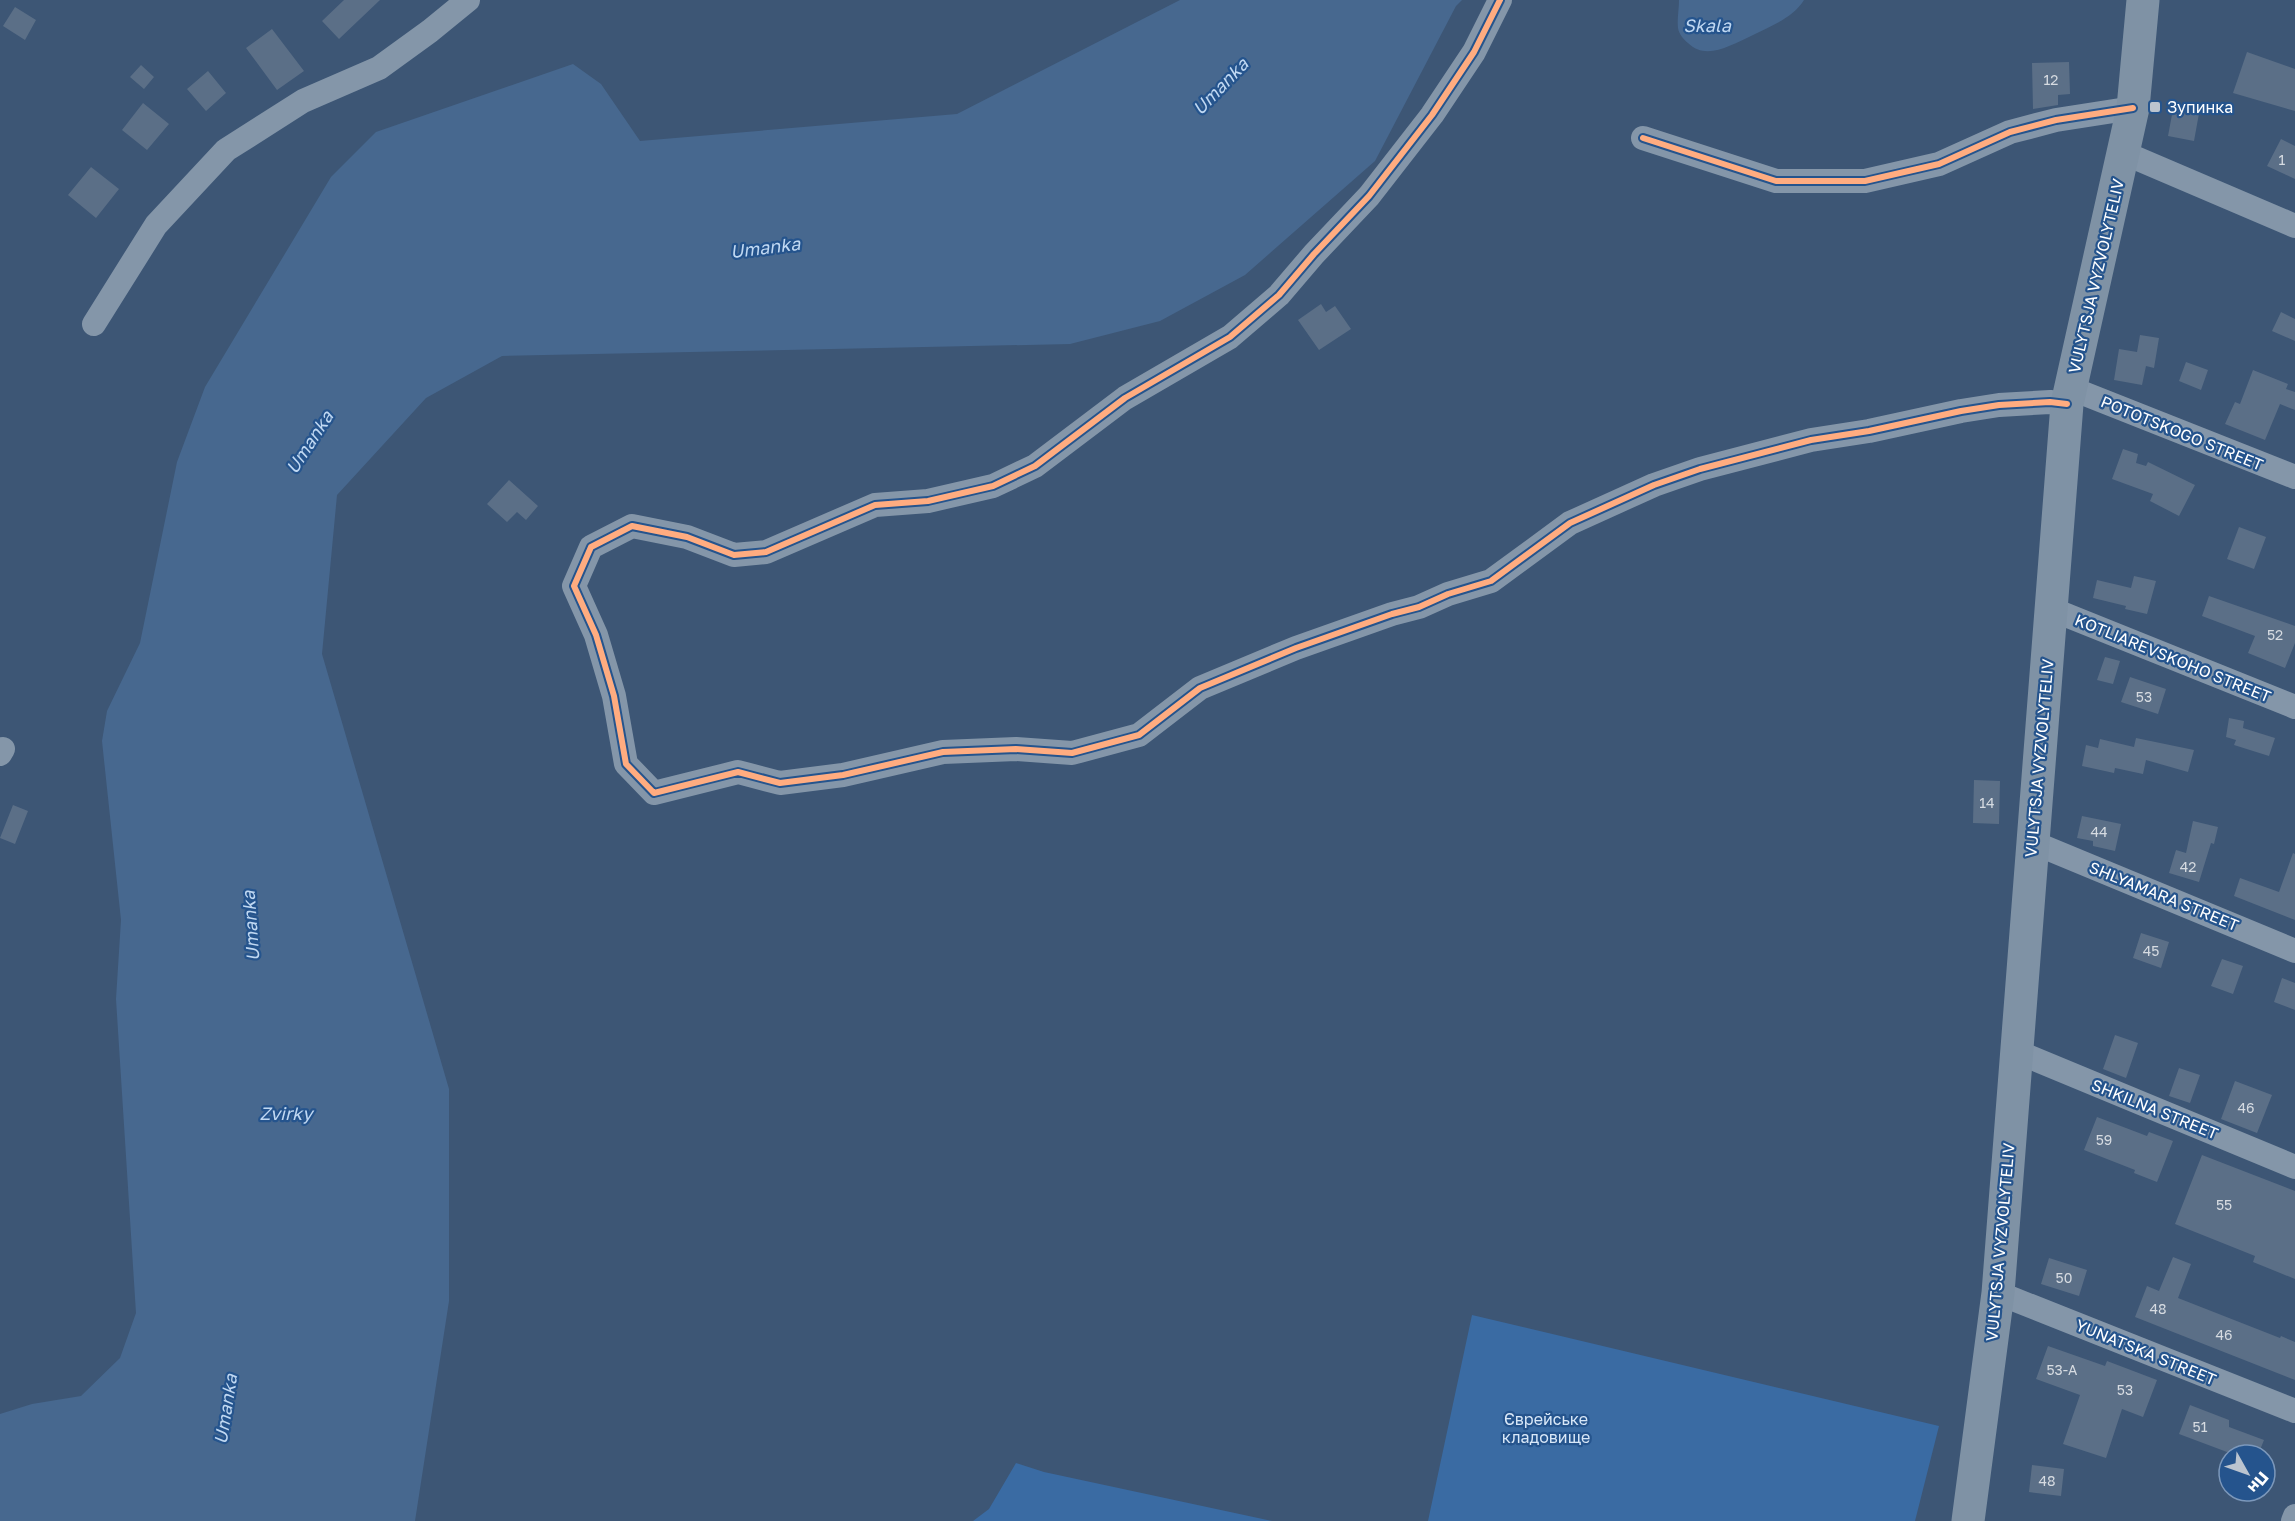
<svg xmlns="http://www.w3.org/2000/svg" width="2295" height="1521" viewBox="0 0 2295 1521" font-family="'Golos Text',sans-serif">
<rect width="100%" height="100%" fill="#3d5675"/>
<path fill="#3a6ba3" d="M1472,1315l467,111 -24,95h-487z
M1016,1463l28,9 228,49h-299l16,-12z"/>
<path fill="#47688f" d="M1180,0h282l-6,6 -81,155 -130,114 -85,46 -90,23 -568,12 -76,42 -89,97 -15,159 127,435v212l-34,220h-415v-107l32,-10 49,-8 39,-38 16,-45 -20,-314 5,-79 -19,-179 5,-30 33,-68 37,-181 28,-75 126,-210 45,-45 197,-68 28,20 39,57 317,-27z
M1679,0h125c-12,19 -34,26 -53,36 -20,9 -45,25 -63,7 -5,-4 -9,-9 -10,-15 -1,-9 1,-19 1,-28z"/>
<path fill="#5b6f87" d="M344,0h36l-41,39 -17,-18z
M15,7l21,13 -11,20 -22,-14z
M272,29l32,42 -27,19 -31,-42z
M2247,52l48,17v42l-62,-18z
M2069,62l1,32 -12,1v10l-25,4 -1,-46z
M141,65l13,12 -10,12 -14,-12z
M208,71l18,22 -20,18 -19,-22z
M143,103l26,21 -22,26 -25,-20z
M2174,104l26,4 -6,33 -26,-5z
M2281,139l14,7v33l-28,-13z
M91,167l28,22 -23,29 -28,-23z
M1321,304l5,8 9,-6 16,23 -32,21 -21,-30z
M2281,312l14,7v22l-23,-10z
M2140,335l19,3 -5,30 -8,-2 -4,19 -28,-5 5,-31 18,3z
M2186,362l22,8 -7,20 -22,-9z
M2253,370l35,14 -2,5 9,3v18l-15,-6 -15,36 -40,-16 10,-22 5,2z
M2123,449l15,5 -2,9 10,3 2,-4 47,23 -16,31 -29,-15 3,-7 -41,-15z
M509,480l29,26 -12,14 -9,-8 -10,10 -20,-18z
M2239,527l27,10 -12,32 -27,-10z
M2134,576l22,5 -9,33 -22,-5 1,-3 -33,-8 4,-18 34,8z
M2209,596l86,30v17l-10,25 -37,-15 7,-17 -53,-20z
M2105,657l15,4 -7,23 -16,-4z
M2130,677l36,12 -8,25 -37,-12z
M2229,718l15,3 -1,7 32,10 -6,18 -35,-11 2,-5 -10,-3z
M2136,738l58,12 -6,22 -42,-12 -3,14 -28,-6 -1,5 -32,-7 4,-21 12,3 2,-9 34,8z
M1974,780l26,1 -1,43 -26,-1z
M13,805l15,6 -13,33 -15,-6z
M2082,816l39,8 -6,27 -22,-5v-5l-16,-3z
M2193,821l25,6 -4,17 -3,-1 -12,39 -30,-9 7,-23 10,3z
M2293,853l2,1v66l-61,-24 6,-18 39,14z
M2141,933l28,9 -8,26 -28,-10z
M2222,959l21,7 -10,28 -22,-8z
M2282,978l13,5v27l-21,-8z
M2115,1035l23,8 -12,35 -23,-9z
M2179,1068l21,7 -10,28 -21,-7z
M2235,1081l37,14 -15,38 -36,-14z
M2097,1117l50,19 2,-4 24,9 -16,41 -23,-9 1,-3 -51,-20z
M2202,1155l93,36v88l-42,-17 2,-6 -80,-32z
M2173,1257l18,7 -13,34 102,40 1,-2 14,6v38l-160,-63 12,-31 12,5z
M2049,1258l38,12 -8,26 -38,-12z
M2048,1346l57,20 2,-5 50,19 -14,37 -21,-8 -16,49 -43,-14 17,-49 -44,-16z
M2190,1405l39,15v7l35,13 -6,15h-23l-56,-21z
M2032,1465l32,4 -3,27 -32,-4z"/>
<g fill="none" stroke-linecap="round" stroke-linejoin="round">
<path stroke="#8496a9" stroke-width="24" d="M1500,0l-26,52 -42,63 -63,81 -55,58 -35,41 -49,42 -105,61 -90,68 -42,20 -65,15 -53,4 -109,47 -32,3 -47,-18 -55,-11 -41,21 -17,39 22,49 18,61 12,68 28,29 84,-21 42,11 63,-8 100,-23 73,-3 56,4 67,-18 61,-47 96,-40 96,-34 27,-7 29,-13 43,-13 79,-58 84,-38 46,-16 111,-29 58,-9 92,-20 38,-6 51,-3 17,2
M1643,138l133,43h89l74,-17 71,-32 46,-12 77,-12
M2124,153l171,73
M94,324l62,-99 70,-75 77,-49 76,-33 51,-37 38,-31
M2070,388l225,89
M2051,609l244,98
M0,754l3,-5
M2032,842l263,109
M2015,1051l280,116
M1998,1293l297,118
M2293,1521l2,-5"/>
<path stroke="#7f92a5" stroke-width="33" d="M1968,1521l30,-228 69,-889 66,-296 10,-108"/>
<g stroke="#25548d" stroke-width="10">
<path id="cycleway" d="M1500,0l-26,52 -42,63 -63,81 -55,58 -35,41 -49,42 -105,61 -90,68 -42,20 -65,15 -53,4 -109,47 -32,3 -47,-18 -55,-11 -41,21 -17,39 22,49 18,61 12,68 28,29 84,-21 42,11 63,-8 100,-23 73,-3 56,4 67,-18 61,-47 96,-40 96,-34 27,-7 29,-13 43,-13 79,-58 84,-38 46,-16 111,-29 58,-9 92,-20 38,-6 51,-3 17,2
M1643,138l133,43h89l74,-17 71,-32 46,-12 77,-12"/>
</g>
<use href="#cycleway" stroke="#ffac80" stroke-width="6"/>
</g>
<rect fill="#bbc4cf" stroke="#25548d" stroke-width="2" x="2149" y="101" width="12" height="12" rx="3"/>
<g text-anchor="middle" dominant-baseline="central" stroke-width="4.5" stroke-linejoin="round" paint-order="stroke">
<g font-size="14" fill="#d6dbe1">
<text x="2051" y="79">12</text>
<text x="2282" y="159">1</text>
<text x="2275" y="634">52</text>
<text x="2144" y="696">53</text>
<text x="1987" y="802">14</text>
<text x="2099" y="831">44</text>
<text x="2188" y="866">42</text>
<text x="2151" y="950">45</text>
<text x="2246" y="1107">46</text>
<text x="2104" y="1139">59</text>
<text x="2224" y="1204">55</text>
<text x="2064" y="1277">50</text>
<text x="2158" y="1308">48</text>
<text x="2224" y="1334">46</text>
<text x="2062" y="1369">53-А</text>
<text x="2125" y="1389">53</text>
<text x="2200" y="1426">51</text>
<text x="2047" y="1480">48</text>
</g>
<g font-size="16" fill="#fff" stroke="#25548d" text-anchor="start">
<text x="2167" y="107">Зупинка</text>
</g>
<g font-size="16" fill="#fff" stroke="#25548d">
<text transform="translate(2096 276) rotate(-77)">VULYTSJA VYZVOLYTELIV</text>
<text transform="translate(2182 433) rotate(22)">POTOTSKOGO STREET</text>
<text transform="translate(2173 658) rotate(22)">KOTLIAREVSKOHO STREET</text>
<text transform="translate(2039 758) rotate(-85)">VULYTSJA VYZVOLYTELIV</text>
<text transform="translate(2164 896) rotate(22)">SHLYAMARA STREET</text>
<text transform="translate(2155 1109) rotate(22)">SHKILNA STREET</text>
<text transform="translate(2000 1242) rotate(-85)">VULYTSJA VYZVOLYTELIV</text>
<text transform="translate(2146 1352) rotate(22)">YUNATSKA STREET</text>
</g>
<g font-size="16" fill="#d9e8f8" stroke="#25548d">
<text x="1546" y="1419">Єврейське<tspan x="1546" dy="18">кладовище</tspan></text>
</g>
<g font-size="18" font-style="italic" fill="#c0d8f2" stroke="#25548d">
<text x="1707" y="25">Skala</text>
<text transform="translate(1220 86) rotate(-46)">Umanka</text>
<text transform="translate(765 247) rotate(-7)">Umanka</text>
<text transform="translate(309 442) rotate(-57)">Umanka</text>
<text transform="translate(250 926) rotate(-94)">Umanka</text>
<text x="286" y="1113">Zvirky</text>
<text transform="translate(225 1409) rotate(-81)">Umanka</text>
</g>
</g>
<g transform="translate(2247 1473) rotate(130)"><circle r="28" fill="#25548d" stroke="#7c98bb" stroke-width="1.5"/>
<path d="M0-4.5L10 22L0 15L-10 22Z" fill="#bbc4cf"/>
<text y="-9" font-size="16" font-weight="bold" text-anchor="middle" fill="#ffffff">Пн</text>
</g>
</svg>
